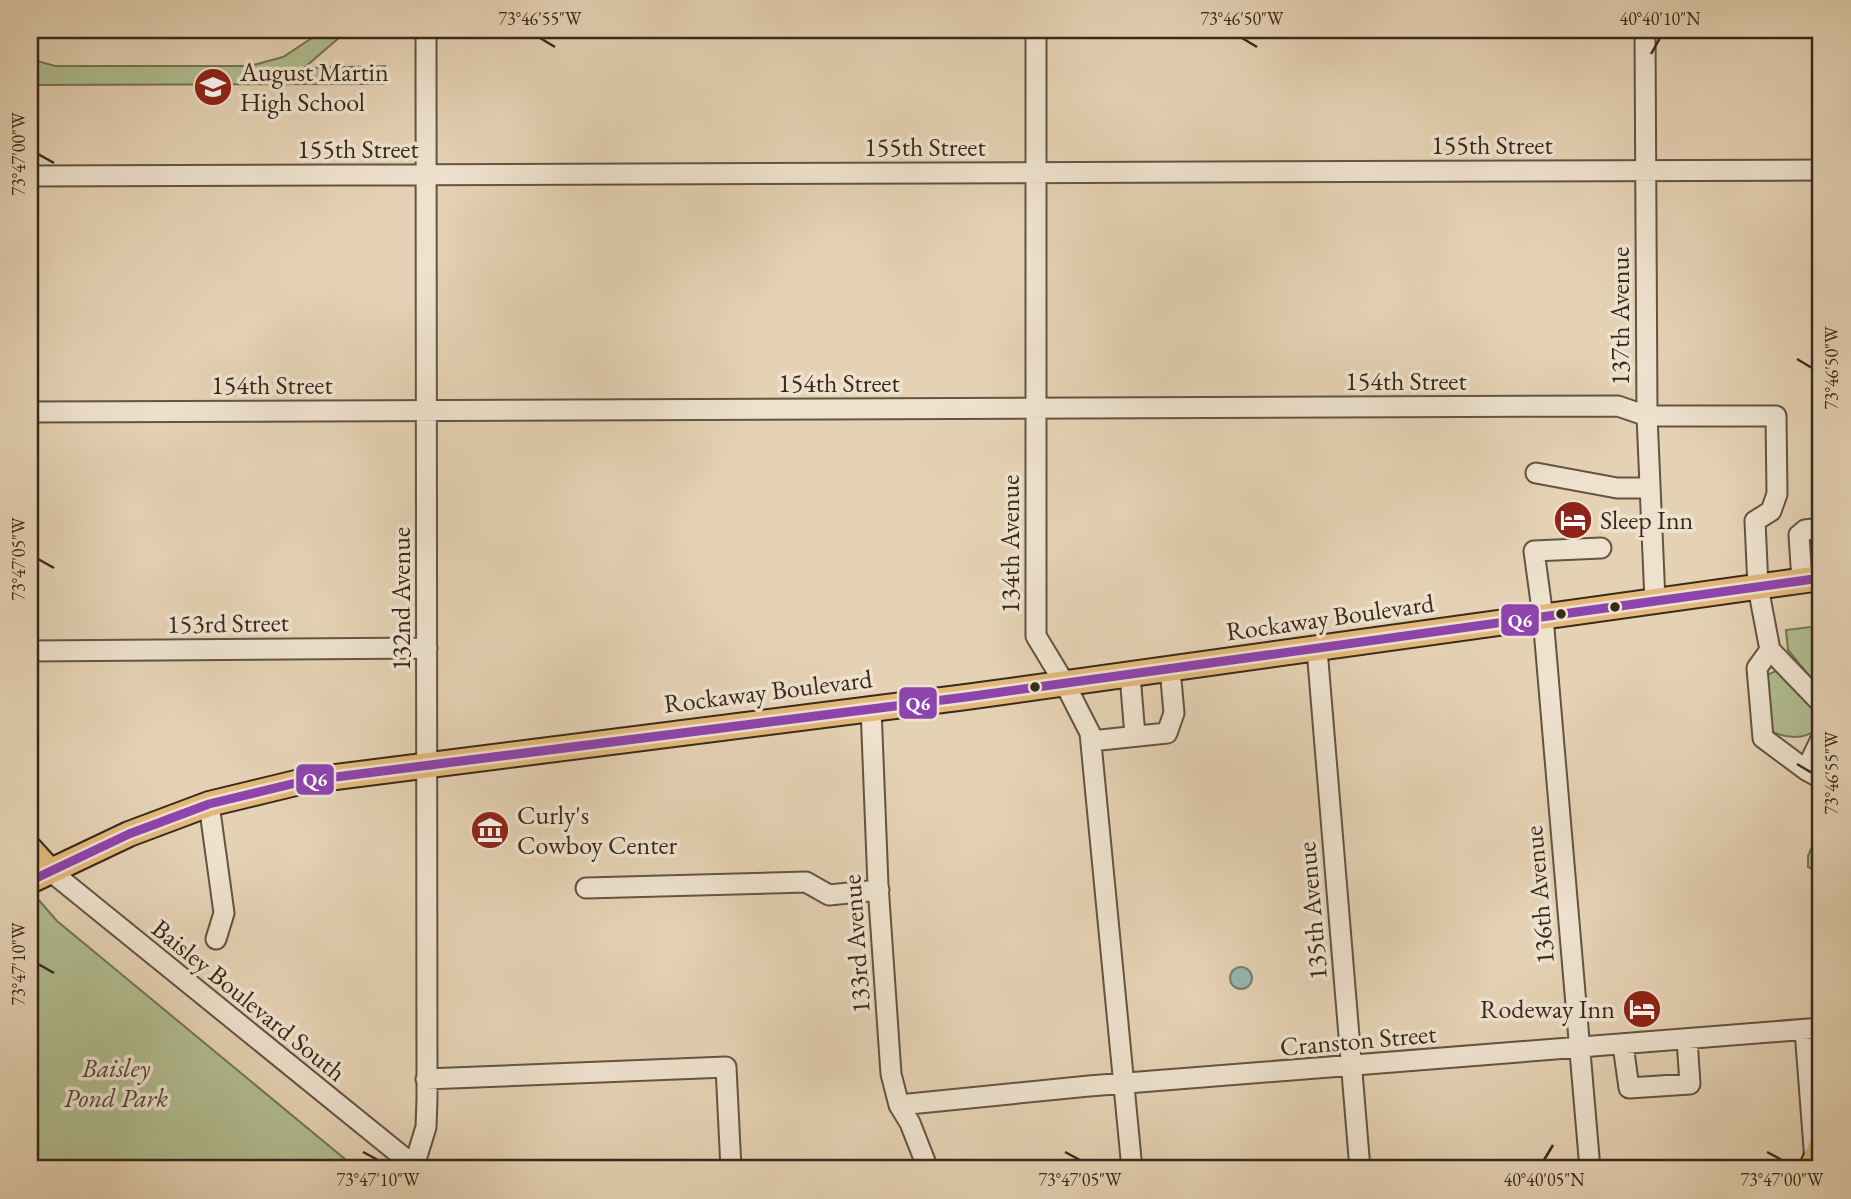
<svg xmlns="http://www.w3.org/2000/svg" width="1851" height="1199" viewBox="0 0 1851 1199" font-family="'EB Garamond',serif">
<rect width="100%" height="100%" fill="#e5d2b4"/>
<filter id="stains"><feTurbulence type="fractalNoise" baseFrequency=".00286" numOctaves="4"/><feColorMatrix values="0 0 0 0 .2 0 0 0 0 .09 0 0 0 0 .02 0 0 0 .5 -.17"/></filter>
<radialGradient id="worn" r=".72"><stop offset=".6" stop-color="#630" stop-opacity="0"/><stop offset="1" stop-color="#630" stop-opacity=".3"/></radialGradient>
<path fill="#b0bd91" stroke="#747456" stroke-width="2" d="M324,30h24l-44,38 81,-2 -1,18 -354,1v-26l25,7h195l33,-9z
M1818,626l3,50 -10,2 -23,-28 -2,-20z
M1780,669l40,41 -1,18c-15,12 -33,11 -50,2l-4,-54z
M1821,805v68l-13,-6v-11l6,-14 -1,-35z
M30,890l27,31 300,248h-327z"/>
<path fill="#96b8ad" stroke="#707f73" stroke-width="2" d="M1230 978a11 11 0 1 1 22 0a11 11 0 1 1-22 0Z"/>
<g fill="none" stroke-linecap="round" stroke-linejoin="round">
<g stroke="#635441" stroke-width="23">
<path id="minor" d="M1036,30v606l29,48 25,49 42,436
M1645,30l2,386 8,185
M30,176l1791,-6
M30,412l1588,-6 29,10h129l1,78 -6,17 -16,10 3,66 12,63 51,53
M1536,473l81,15h33
M1802,581l-3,-46 6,-5 16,-2
M1317,649l43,520
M1770,650l-13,18 6,70 43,32
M30,651l397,-3
M1130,675l5,61
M871,708l7,177 13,189 8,31 11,18 18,46
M1821,739l-15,31 15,8
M1091,741l76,-8 7,-20 -4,-44
M209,804l15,109 -8,26
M49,870l369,299
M586,888l220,-6 23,13 50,-5
M1805,1030l10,131
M1623,1045l6,43 61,-4 -3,-45
M426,1079l300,-12 5,102
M899,1105l190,-19 732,-58
M414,1166l12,-39 1,-28 -1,-1069
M1590,1169l-47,-552 -9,-66 67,-3"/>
</g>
<g stroke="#382a1b" stroke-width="28">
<path id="major" d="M30,849l19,21
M30,881l99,-47 80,-30 95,-23 662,-84 855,-119
M1811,1169l10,-22"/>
</g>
<use href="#minor" stroke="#eee2ce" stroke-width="19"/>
<use href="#major" stroke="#e2b97a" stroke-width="24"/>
<g stroke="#eee2ce" stroke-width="14">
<path id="bus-1" d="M30,881l99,-47 80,-30 95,-23 662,-84 855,-119"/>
</g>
<use href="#bus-1" stroke="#8e44ad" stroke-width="9"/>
</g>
<path fill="none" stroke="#382a1b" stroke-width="2.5" d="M540,38l15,9M1242,38l15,9M1651,54l9,-16M38,154l16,9M1797,359l15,9M38,559l16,9M1797,764l15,9M38,964l16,9M363,1152l15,8M1065,1152l15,8M1767,1152l15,8M1544,1160l9,-15"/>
<defs>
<g id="school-disc" transform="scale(2.0125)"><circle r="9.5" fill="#8f2418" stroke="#eee2ce"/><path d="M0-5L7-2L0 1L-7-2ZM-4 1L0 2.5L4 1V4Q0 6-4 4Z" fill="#fff"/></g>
<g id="hotel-disc" transform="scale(2.0125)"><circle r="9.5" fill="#8f2418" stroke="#eee2ce"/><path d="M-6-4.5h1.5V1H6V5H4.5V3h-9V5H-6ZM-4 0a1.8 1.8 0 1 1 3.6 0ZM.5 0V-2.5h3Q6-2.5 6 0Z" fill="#fff"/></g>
<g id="museum-disc" transform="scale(2.0125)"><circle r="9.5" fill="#8f2418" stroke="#eee2ce"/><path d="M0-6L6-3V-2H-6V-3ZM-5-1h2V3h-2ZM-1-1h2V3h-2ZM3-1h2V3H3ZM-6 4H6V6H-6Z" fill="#fff"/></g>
</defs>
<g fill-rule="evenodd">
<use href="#school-disc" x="213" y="87"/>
<use href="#hotel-disc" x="1573" y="520"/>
<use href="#museum-disc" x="490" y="830"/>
<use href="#hotel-disc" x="1642" y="1009"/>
</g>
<g fill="#382a1b" stroke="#eee2ce" stroke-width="2.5">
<circle cx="1615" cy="607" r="6"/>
<circle cx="1561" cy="614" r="6"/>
<circle cx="1035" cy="687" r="6"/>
</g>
<g text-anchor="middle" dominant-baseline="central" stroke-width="7" stroke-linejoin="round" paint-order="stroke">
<g font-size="26" fill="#382a1b" stroke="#eee2ce" text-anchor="start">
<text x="240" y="72">August Martin<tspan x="240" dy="30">High School</tspan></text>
<text x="1600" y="520">Sleep Inn</text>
<text x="517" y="815">Curly's<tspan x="517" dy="30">Cowboy Center</tspan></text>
<text x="1615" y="1009" text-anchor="end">Rodeway Inn</text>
</g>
<g font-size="26" fill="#382a1b" stroke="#eee2ce">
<text x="1492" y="145">155th Street</text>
<text x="925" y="147">155th Street</text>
<text x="358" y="149">155th Street</text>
<text transform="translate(1620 316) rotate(-90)">137th Avenue</text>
<text x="1406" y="381">154th Street</text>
<text x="839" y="383">154th Street</text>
<text x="272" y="385">154th Street</text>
<text transform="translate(1010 544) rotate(-90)">134th Avenue</text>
<text transform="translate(401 599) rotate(-90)">132nd Avenue</text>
<text transform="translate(1330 617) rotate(-8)">Rockaway Boulevard</text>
<text transform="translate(228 623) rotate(-1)">153rd Street</text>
<text transform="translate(768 691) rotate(-7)">Rockaway Boulevard</text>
<text transform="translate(1539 895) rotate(-95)">136th Avenue</text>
<text transform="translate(1312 911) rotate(-95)">135th Avenue</text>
<text transform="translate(856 944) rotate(-94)">133rd Avenue</text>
<text transform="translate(249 1000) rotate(39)">Baisley Boulevard South</text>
<text transform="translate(1358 1040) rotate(-5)">Cranston Street</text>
</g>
<g font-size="26" font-style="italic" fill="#504733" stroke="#eee2ce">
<text x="116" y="1068">Baisley<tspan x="116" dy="30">Pond Park</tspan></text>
</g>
</g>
<g stroke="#eee2ce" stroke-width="2.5">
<rect x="1500" y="603" width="40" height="34" rx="7" fill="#8e44ad"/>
<rect x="898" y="686" width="40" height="34" rx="7" fill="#8e44ad"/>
<rect x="295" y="763" width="40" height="33" rx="7" fill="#8e44ad"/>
</g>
<g font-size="19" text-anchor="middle" font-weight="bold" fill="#fff">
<text x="1520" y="627">Q6</text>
<text x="918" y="710">Q6</text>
<text x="315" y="786">Q6</text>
</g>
<rect width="1851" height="1199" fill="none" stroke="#e5d2b4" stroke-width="77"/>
<rect x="38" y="38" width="1774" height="1122" fill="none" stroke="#382a1b" stroke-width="2.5"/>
<g font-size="18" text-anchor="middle" fill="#382a1b">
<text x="540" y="25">73°46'55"W</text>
<text x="1242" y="25">73°46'50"W</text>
<text x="1660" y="25">40°40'10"N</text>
<text transform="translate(19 154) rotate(-90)" y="6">73°47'00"W</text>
<text transform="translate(1832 368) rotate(-90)" y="6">73°46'50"W</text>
<text transform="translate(19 559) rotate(-90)" y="6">73°47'05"W</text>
<text transform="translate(1832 773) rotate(-90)" y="6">73°46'55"W</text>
<text transform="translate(19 964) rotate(-90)" y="6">73°47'10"W</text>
<text x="378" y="1186">73°47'10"W</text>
<text x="1080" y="1186">73°47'05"W</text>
<text x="1544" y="1186">40°40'05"N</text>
<text x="1782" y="1186">73°47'00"W</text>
</g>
<rect width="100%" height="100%" filter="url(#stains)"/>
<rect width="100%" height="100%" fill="url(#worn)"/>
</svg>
